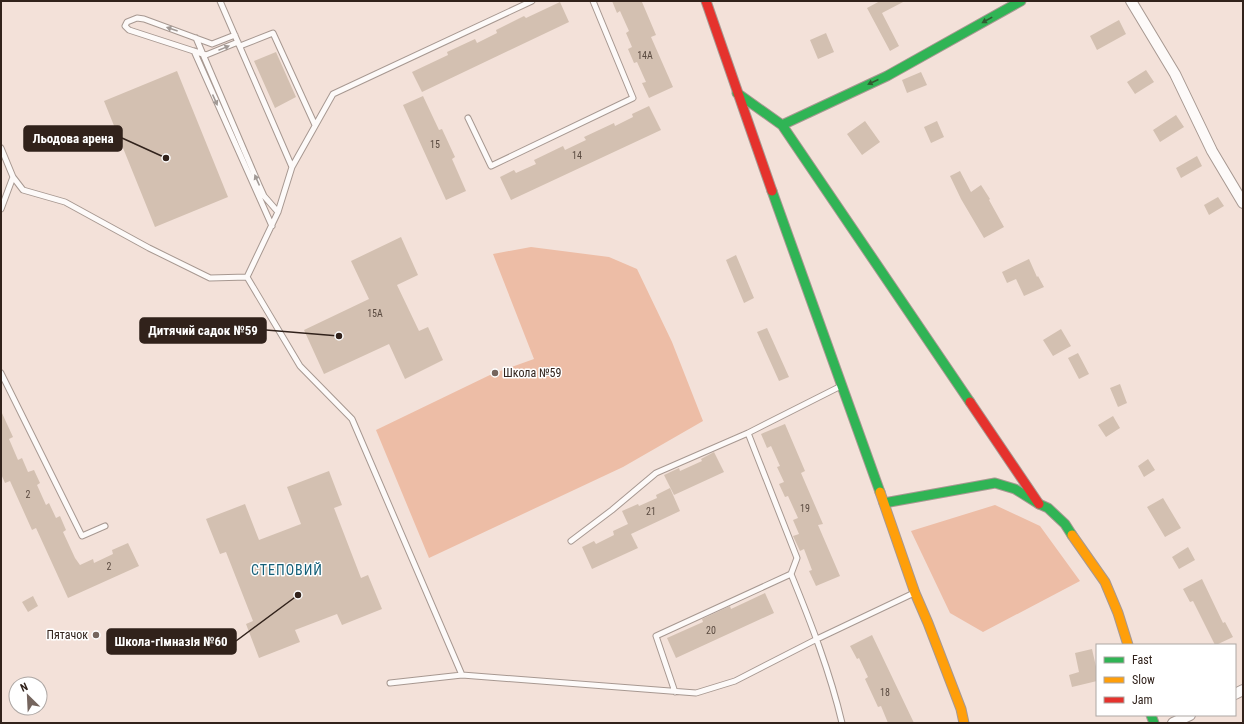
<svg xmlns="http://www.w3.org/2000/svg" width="1244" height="724" viewBox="0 0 1244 724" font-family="'Roboto Condensed',sans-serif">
<rect width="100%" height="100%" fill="#f3e1d9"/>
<path fill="#edbda6" d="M531,247l78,10 28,12 35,73 31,79 -80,46 -194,91 -53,-128 116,-56 42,-15 -41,-105z
M995,505l45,21 40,55 -97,51 -33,-19 -39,-82z"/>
<path fill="#d3c0b1" d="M612,1h31l-1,1 14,33 -5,2 22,50 -24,11 -7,-15 4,-1 -9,-20 -3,1 -6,-14 4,-2 -6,-14 3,-2 -9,-20 -3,2z
M880,1h25l-23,12 17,33 -9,5 -23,-43z
M560,2l9,20 -147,70 -10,-20 36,-17 -1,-3 28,-13 2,4 20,-10 -1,-3 28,-14 2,2z
M1119,20l7,14 -29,16 -7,-14z
M826,33l8,19 -16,7 -8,-19z
M276,52l20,45 -21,11 -21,-47z
M1146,70l8,12 -19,12 -8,-12z
M177,71l51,126 -73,30 -51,-126z
M921,72l6,13 -20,8 -5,-13z
M423,96l16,34 3,-1 13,28 -3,2 14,32 -20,9 -43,-95z
M649,106l12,24 -150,70 -11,-23 14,-7 2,3 20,-9 -2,-4 29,-14 2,4 21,-10 -2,-3 30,-14 1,3 18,-9 -1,-3z
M1176,115l8,12 -24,15 -7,-12z
M865,121l15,21 -18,13 -15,-21z
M937,121l7,16 -13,6 -7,-16z
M1197,156l5,10 -21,12 -5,-10z
M960,171l11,21 10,-7 9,14 -1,1 15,27 -20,11 -23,-39 -11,-23z
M1218,197l6,9 -15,9 -5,-10z
M401,237l17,38 -21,10 22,46 9,-4 15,33 -38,19 -16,-35 -65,30 -20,-44 65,-31 -18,-38z
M736,255l18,43 -10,5 -18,-43z
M1029,259l8,18 1,-1 6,11 -20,9 -8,-17 -9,4 -5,-11z
M767,328l22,49 -10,4 -22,-49z
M1061,329l10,17 -18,10 -10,-16z
M1078,353l11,21 -10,5 -11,-21z
M1120,384l7,19 -9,4 -8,-19z
M1,411l12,26 -4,2 9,21 4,-2 6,14 6,-2 6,13 -3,2 9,20 3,-2 7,15 4,-2 6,14 -3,2 12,26 5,7 13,-6 1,4 19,-9 -1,-4 16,-7 11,23 -71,32 -32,-70 -4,2 -22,-49 -5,2 -4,-9z
M1113,416l7,12 -14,9 -8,-12z
M785,424l20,47 -4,2 22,51 -5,1 22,51 -24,10 -7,-15 3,-1 -8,-21 -4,2 -7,-15 6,-2 -6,-14 5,-2 -10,-22 -3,1 -6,-13 5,-2 -7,-15 3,-1 -9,-20 -4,2 -6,-14z
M714,452l10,20 -50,23 -10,-20 15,-7 1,3 22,-10 -1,-2z
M1148,459l7,11 -11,7 -6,-11z
M329,471l13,34 -8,3 27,70 7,-3 14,34 -40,16 -5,-11 -42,16 5,12 -41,16 -13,-34 7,-3 -27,-69 -6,2 -14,-35 39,-15 14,36 42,-16 -14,-37z
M670,488l10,23 -49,23 7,14 -46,21 -10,-22 12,-6 2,3 18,-9 -1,-4 15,-7 -6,-13 16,-7 1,2 18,-8 -1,-3z
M1163,498l18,30 -16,9 -18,-30z
M1188,547l7,13 -16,9 -7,-12z
M1202,579l21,44 2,-1 8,15 -17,8h-1l-22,-44 -3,1 -7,-13z
M765,593l9,20 -98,45 -9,-20 36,-16 -1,-3 28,-13 1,3z
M33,596l5,10 -10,6 -6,-10z
M872,635l42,88h-26l-7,-17 -3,1 -13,-28 3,-2 -9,-19 -2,1 -7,-13z
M1092,649l5,22v10l-25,6 -3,-12 10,-3 -4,-19z"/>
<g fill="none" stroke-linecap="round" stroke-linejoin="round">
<g stroke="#a79891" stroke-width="7">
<path id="lane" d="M235,35l-23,9 -68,-25 -7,-1 -10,4 -2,4 4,4 77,25 32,-13
M196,38l63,147 5,11 14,16
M240,46l33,-13 42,92
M194,51l78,175
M468,118l23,48 142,-68 -40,-97
M1,148l12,29 10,13 42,12 84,46 61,30 37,-1 31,-65 14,-45 -72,-166
M292,167l41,-73 199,-93
M1,209l12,-32
M247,277l53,89 52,53 110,256 -72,8
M1,373l81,163 23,-10
M748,433l49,125 -6,16c20,49 39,98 51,149
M571,541l41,-31 44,-37 92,-40 93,-47
M462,675l234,18 39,-12 82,-42 97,-46
M675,692l-19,-56 135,-62"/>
</g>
<g stroke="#a79891" stroke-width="12">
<path id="street" d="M1131,1l44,73 37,77 31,52
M1235,694l8,-4
M1173,723l17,-8"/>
</g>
<g stroke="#a79891" stroke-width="11">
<path id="fast" d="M737,93l45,32 188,277
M782,125l105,-49 134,-75
M772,191l108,301
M884,503l111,-20 20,6 24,15 9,4 17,16 7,11
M1151,715l3,8"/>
</g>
<g stroke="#a79891" stroke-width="11">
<path id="slow" d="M880,492l35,101 13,30 33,86 3,14
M1072,535l33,47 13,31 10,32"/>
</g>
<g stroke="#a79891" stroke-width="11">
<path id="jam" d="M706,1l66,190
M970,402l69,102"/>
</g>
<use href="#lane" stroke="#fdfaf9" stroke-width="5"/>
<use href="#street" stroke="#fdfaf9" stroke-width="10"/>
<use href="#fast" stroke="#30b455" stroke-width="9"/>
<use href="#slow" stroke="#ff9f0a" stroke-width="9"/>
<use href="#jam" stroke="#e5322d" stroke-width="9"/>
</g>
<defs><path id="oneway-solid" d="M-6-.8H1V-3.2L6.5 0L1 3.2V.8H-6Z"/></defs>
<g fill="#315c32">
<use href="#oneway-solid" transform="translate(987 20) rotate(151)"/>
<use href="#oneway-solid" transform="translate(873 82) rotate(155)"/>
</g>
<g fill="#a19995">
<use href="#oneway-solid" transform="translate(172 29) rotate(-161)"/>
<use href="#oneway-solid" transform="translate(224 48) rotate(-22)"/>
<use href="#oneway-solid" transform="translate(215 100) rotate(66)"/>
<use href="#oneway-solid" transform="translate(257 180) rotate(-114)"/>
</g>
<g fill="#75655e" stroke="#fff" stroke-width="1.5">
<circle cx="495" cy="373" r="4"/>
<circle cx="96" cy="635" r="4"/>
</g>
<g text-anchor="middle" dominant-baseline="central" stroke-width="3" stroke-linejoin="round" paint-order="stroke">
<g font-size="10" fill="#5a4a40">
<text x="645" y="55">14А</text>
<text x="435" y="144">15</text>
<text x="577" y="155">14</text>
<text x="375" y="313">15А</text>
<text x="28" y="494">2</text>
<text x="805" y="508">19</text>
<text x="651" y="511">21</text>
<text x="109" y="566">2</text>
<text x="711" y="630">20</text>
<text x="885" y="692">18</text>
</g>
<g font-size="12" fill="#31221b" stroke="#fff" text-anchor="start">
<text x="503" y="373">Школа №59</text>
<text x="88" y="635" text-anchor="end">Пятачок</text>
</g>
<g font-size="14" letter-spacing="1" fill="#156079" stroke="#fff">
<text x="287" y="570">СТЕПОВИЙ</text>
</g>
</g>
<path fill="none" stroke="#31221b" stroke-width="1.5" d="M166 158L122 138M339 336L266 330M298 595L236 641"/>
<g fill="#31221b" stroke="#fff" stroke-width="1.5">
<circle cx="166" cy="158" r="4"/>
<circle cx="339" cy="336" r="4"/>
<circle cx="298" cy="595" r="4"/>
</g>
<g fill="#31221b" stroke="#31221b" stroke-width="1.5">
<rect x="24" y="126" width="98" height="25" rx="4"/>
<rect x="140" y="318" width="126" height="25" rx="4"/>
<rect x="107" y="629" width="129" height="25" rx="4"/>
</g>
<g font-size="13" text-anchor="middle" font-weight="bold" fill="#fff">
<text x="73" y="143">Льодова арена</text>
<text x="203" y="335">Дитячий садок №59</text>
<text x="171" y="646">Школа-гімназія №60</text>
</g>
<rect width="1244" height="724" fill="none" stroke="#31221b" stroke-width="4"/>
<rect x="1096" y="644" width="140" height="72" fill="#ffffff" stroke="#ada7a4"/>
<rect x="1104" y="657" width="20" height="6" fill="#30b455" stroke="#ada7a4"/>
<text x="1132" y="664" font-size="12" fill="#31221b">Fast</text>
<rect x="1104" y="677" width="20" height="6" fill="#ff9f0a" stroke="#ada7a4"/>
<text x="1132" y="684" font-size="12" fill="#31221b">Slow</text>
<rect x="1104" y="697" width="20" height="6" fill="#e5322d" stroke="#ada7a4"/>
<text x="1132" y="704" font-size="12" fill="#31221b">Jam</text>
<g transform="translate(28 696) rotate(336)"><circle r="19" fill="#ffffff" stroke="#ada7a4"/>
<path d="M0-3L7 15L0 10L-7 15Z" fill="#75655e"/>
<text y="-6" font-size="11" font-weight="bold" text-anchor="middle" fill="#31221b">N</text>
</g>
</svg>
